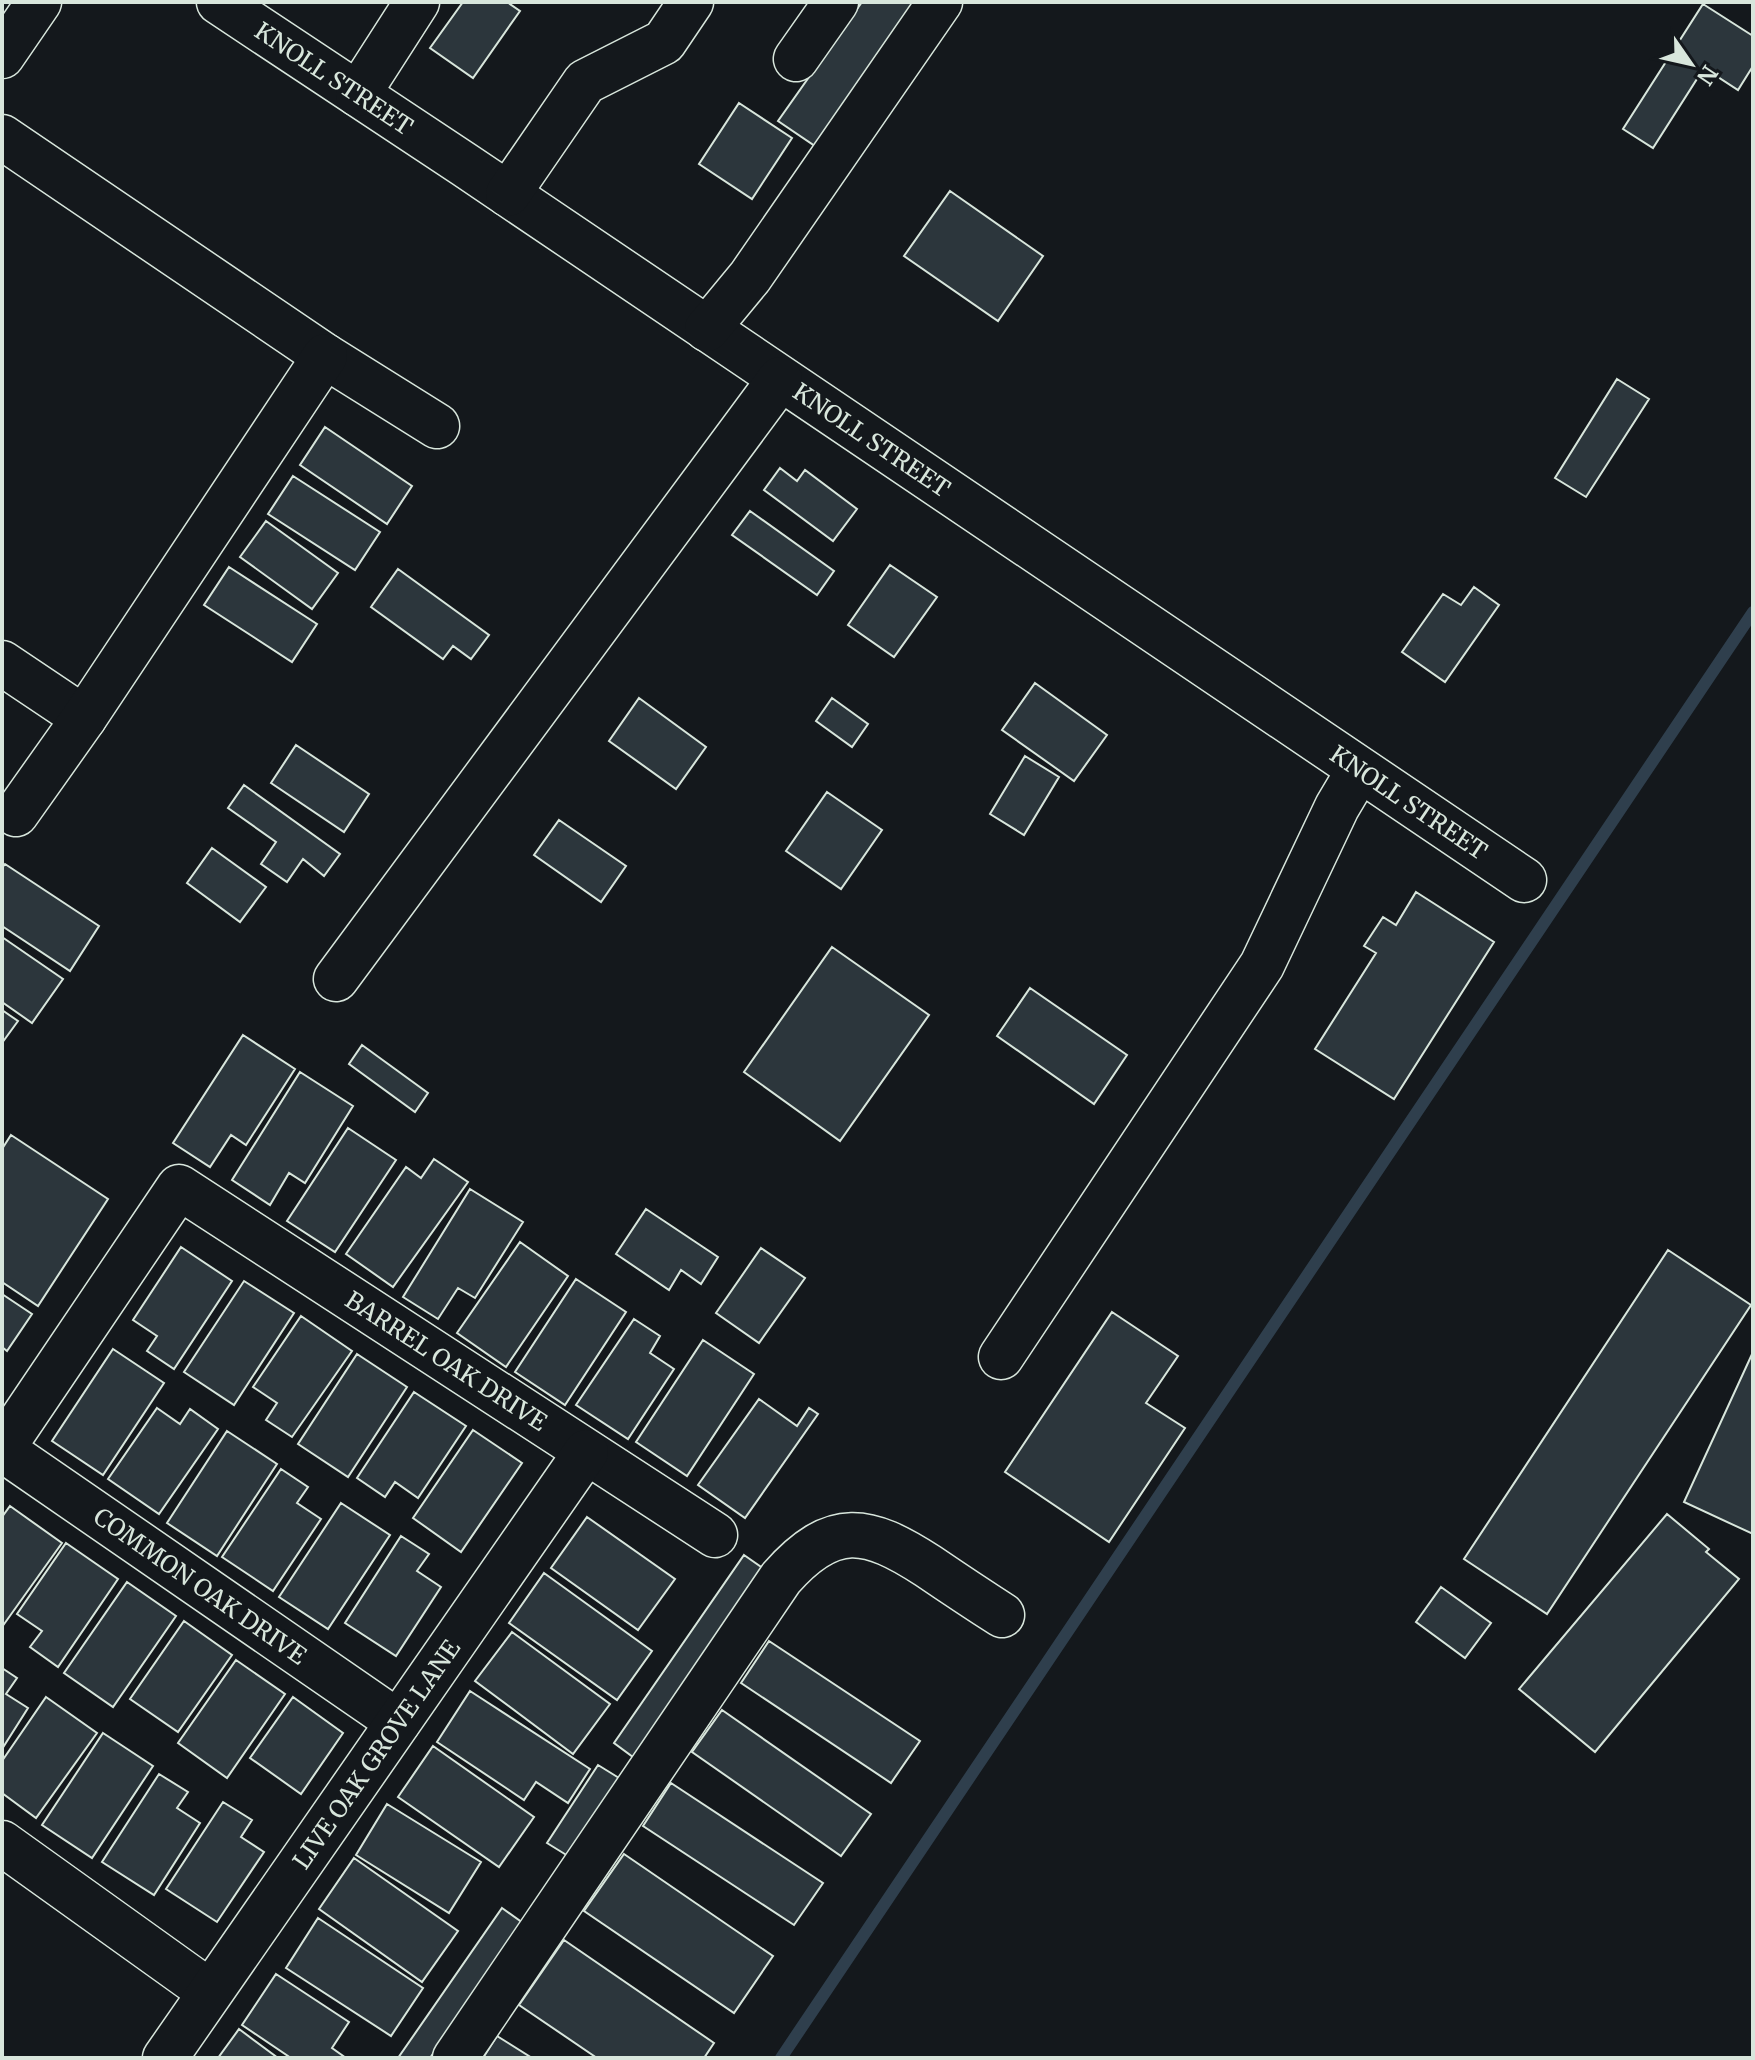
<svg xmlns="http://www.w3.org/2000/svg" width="1755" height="2060" viewBox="0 0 1755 2060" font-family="Merriweather,serif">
<rect width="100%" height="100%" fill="#14181c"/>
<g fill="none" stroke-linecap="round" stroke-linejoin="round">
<path stroke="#2f3f4d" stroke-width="12" d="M781,2058l972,-1446"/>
</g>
<path fill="#2c363c" stroke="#d8e6dc" stroke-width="2" d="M463,2h44l13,9 -47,67 -43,-30z
M862,2h55l-102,144 -37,-25z
M1703,4l50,32v30l-15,24 -34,-22 -51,80 -30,-19z
M739,103l53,35 -40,61 -53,-35z
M950,191l93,65 -45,65 -94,-65z
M1617,379l32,20 -63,98 -31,-19z
M325,427l87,59 -25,38 -87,-59z
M780,468l17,13 8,-11 52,39 -24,32 -69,-51z
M293,476l87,56 -25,38 -87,-56z
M750,511l84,60 -17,24 -85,-60z
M266,521l72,52 -26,36 -72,-52z
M890,565l47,32 -43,60 -46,-32z
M229,567l88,57 -25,38 -88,-57z
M398,569l91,66 -18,24 -18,-13 -10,13 -72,-52z
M1474,587l25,18 -54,77 -43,-30 41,-58 18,11z
M1035,683l72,52 -33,46 -72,-51z
M639,698l67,49 -30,42 -67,-48z
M832,698l36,26 -16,23 -36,-26z
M296,745l73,49 -25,38 -73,-49z
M1025,756l34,21 -35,58 -34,-21z
M244,785l96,69 -16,22 -21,-17 -16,23 -26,-18 15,-22 -48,-34z
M827,792l55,38 -41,59 -55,-38z
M559,820l67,46 -25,36 -67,-47z
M212,848l54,39 -26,35 -53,-39z
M5,864l94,62 -29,45 -68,-45v-58z
M1416,892l78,50 -100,157 -79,-50 61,-96 -12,-7 19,-29 13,8z
M2,937l61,42 -31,44 -30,-21z
M832,947l97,68 -89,126 -96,-69z
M1030,988l97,67 -33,49 -97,-68z
M2,1010l16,11 -16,22z
M243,1035l52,34 -49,76 -15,-10 -21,32 -37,-24z
M362,1045l66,48 -13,19 -66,-48z
M300,1072l53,34 -48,77 -16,-10 -19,32 -38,-25z
M348,1128l48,32 -61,92 -48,-31z
M11,1135l97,64 -70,107 -36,-24v-133z
M434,1159l34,23 -75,105 -47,-33 60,-87 15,11z
M470,1189l53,33 -48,76 -17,-10 -20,31 -35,-22z
M646,1209l72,48 -17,27 -20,-14 -12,20 -53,-36z
M520,1242l48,34 -62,91 -49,-34z
M181,1247l51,34 -58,88 -27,-18 10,-15 -24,-16z
M761,1248l44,30 -46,65 -43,-30z
M1668,1250l83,55 -204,309 -83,-55z
M576,1279l50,33 -61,93 -50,-33z
M244,1281l50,32 -60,92 -50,-33z
M2,1294l30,20 -25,37 -5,-4z
M1112,1312l66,44 -32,47 39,25 -76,114 -104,-70z
M301,1316l51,35 -60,86 -26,-17 11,-17 -24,-16z
M634,1319l26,17 -10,17 24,16 -46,70 -52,-34z
M703,1340l51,34 -67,102 -51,-34z
M113,1349l51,34 -61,92 -51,-34z
M1753,1352v182l-69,-32z
M357,1354l50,33 -59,90 -50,-33z
M414,1392l52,34 -48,72 -23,-16 -10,15 -28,-19z
M759,1399l38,27 12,-18 9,6 -73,104 -47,-33z
M157,1408l23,16 10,-15 28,20 -59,85 -51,-35z
M473,1430l49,33 -61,89 -48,-34z
M227,1431l50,33 -60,92 -50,-33z
M281,1469l27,18 -11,16 24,16 -48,72 -51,-34z
M341,1503l49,32 -62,94 -49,-32z
M10,1506l52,37 -60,84v-110z
M1667,1514l42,35 -3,3 33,27 -144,173 -76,-63z
M587,1517l88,62 -37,51 -87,-62z
M401,1536l28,18 -12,17 24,16 -45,69 -51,-33z
M66,1543l52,36 -60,88 -28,-20 12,-16 -25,-17z
M744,1555l20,14 -131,188 -19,-14z
M544,1573l108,78 -35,49 -108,-77z
M127,1582l49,34 -63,91 -49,-34z
M1441,1587l50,36 -26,35 -49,-36z
M184,1621l48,34 -54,77 -48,-33z
M512,1632l98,72 -37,50 -98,-73z
M769,1641l151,100 -29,42 -150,-100z
M236,1660l49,34 -58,84 -49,-35z
M2,1668l15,10 -11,16 22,14 -26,41z
M470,1691l120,78 -22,34 -32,-21 -12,18 -87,-58z
M46,1697l51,36 -61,85 -34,-25v-32z
M293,1697l50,36 -42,61 -51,-36z
M722,1710l149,104 -30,42 -149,-104z
M103,1733l50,33 -61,92 -50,-33z
M433,1746l101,71 -35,50 -101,-70z
M598,1765l21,13 -51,78 -21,-13z
M159,1774l29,18 -11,16 23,15 -46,72 -52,-33z
M671,1783l152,100 -29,42 -151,-99z
M223,1802l29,18 -11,17 23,15 -47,70 -51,-33z
M387,1804l94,58 -32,51 -93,-58z
M624,1854l149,102 -39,57 -150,-102z
M354,1858l104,73 -36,51 -103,-73z
M502,1908l21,15 -93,135h-32z
M318,1918l105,70 -32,48 -105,-68z
M564,1940l150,103 -10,15h-107l-78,-53z
M276,1974l73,48 -17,26 14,10h-55l-49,-33z
M239,2029l39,29h-60z
M497,2036l35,22h-49z"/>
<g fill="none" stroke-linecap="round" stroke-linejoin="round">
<g stroke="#d8e6dc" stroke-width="47">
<g id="minor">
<path id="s1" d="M219,2l246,163 1059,715"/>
<path d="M2,56l37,-54"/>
<path d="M796,59l40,-57"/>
<path d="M358,94l59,-92"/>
<path d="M2,137l323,219 112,70"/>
<path d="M508,194l77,-112 79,-40 27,-40"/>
<path d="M707,329l43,-52 190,-275"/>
<path d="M2,663l82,55"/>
<path d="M16,814l68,-96 241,-362"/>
<path d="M336,979l444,-600"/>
<path d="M1001,1357l261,-392 75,-158 22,-37"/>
<path id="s2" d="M398,1722l-396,-273 177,-262 536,348"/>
<path d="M2,1843l208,149"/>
<path id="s3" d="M165,2058l421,-606"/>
<path d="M455,2058l326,-480c52,-59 87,-51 147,-12 25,17 49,33 74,49"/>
</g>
</g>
<use href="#minor" stroke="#14181c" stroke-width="44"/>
</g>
<g text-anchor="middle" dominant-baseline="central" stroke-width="6" stroke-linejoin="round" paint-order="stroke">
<g font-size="24" fill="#d8e6dc" stroke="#14181c">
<text stroke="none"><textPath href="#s1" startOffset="138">KNOLL STREET</textPath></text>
<text stroke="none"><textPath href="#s1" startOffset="786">KNOLL STREET</textPath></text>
<text stroke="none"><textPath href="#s1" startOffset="1434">KNOLL STREET</textPath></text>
<text stroke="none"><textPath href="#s2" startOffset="1116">BARREL OAK DRIVE</textPath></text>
<text transform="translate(200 1586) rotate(35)">COMMON OAK DRIVE</text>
<text stroke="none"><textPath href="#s3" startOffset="370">LIVE OAK GROVE LANE</textPath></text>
</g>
</g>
<rect width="1755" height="2060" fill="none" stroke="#d8e6dc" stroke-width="8"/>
<g transform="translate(1691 64) rotate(124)" stroke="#14181c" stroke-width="6" paint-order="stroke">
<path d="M0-6L14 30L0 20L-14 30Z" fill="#d8e6dc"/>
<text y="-12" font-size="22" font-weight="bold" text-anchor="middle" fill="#d8e6dc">N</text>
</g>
</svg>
